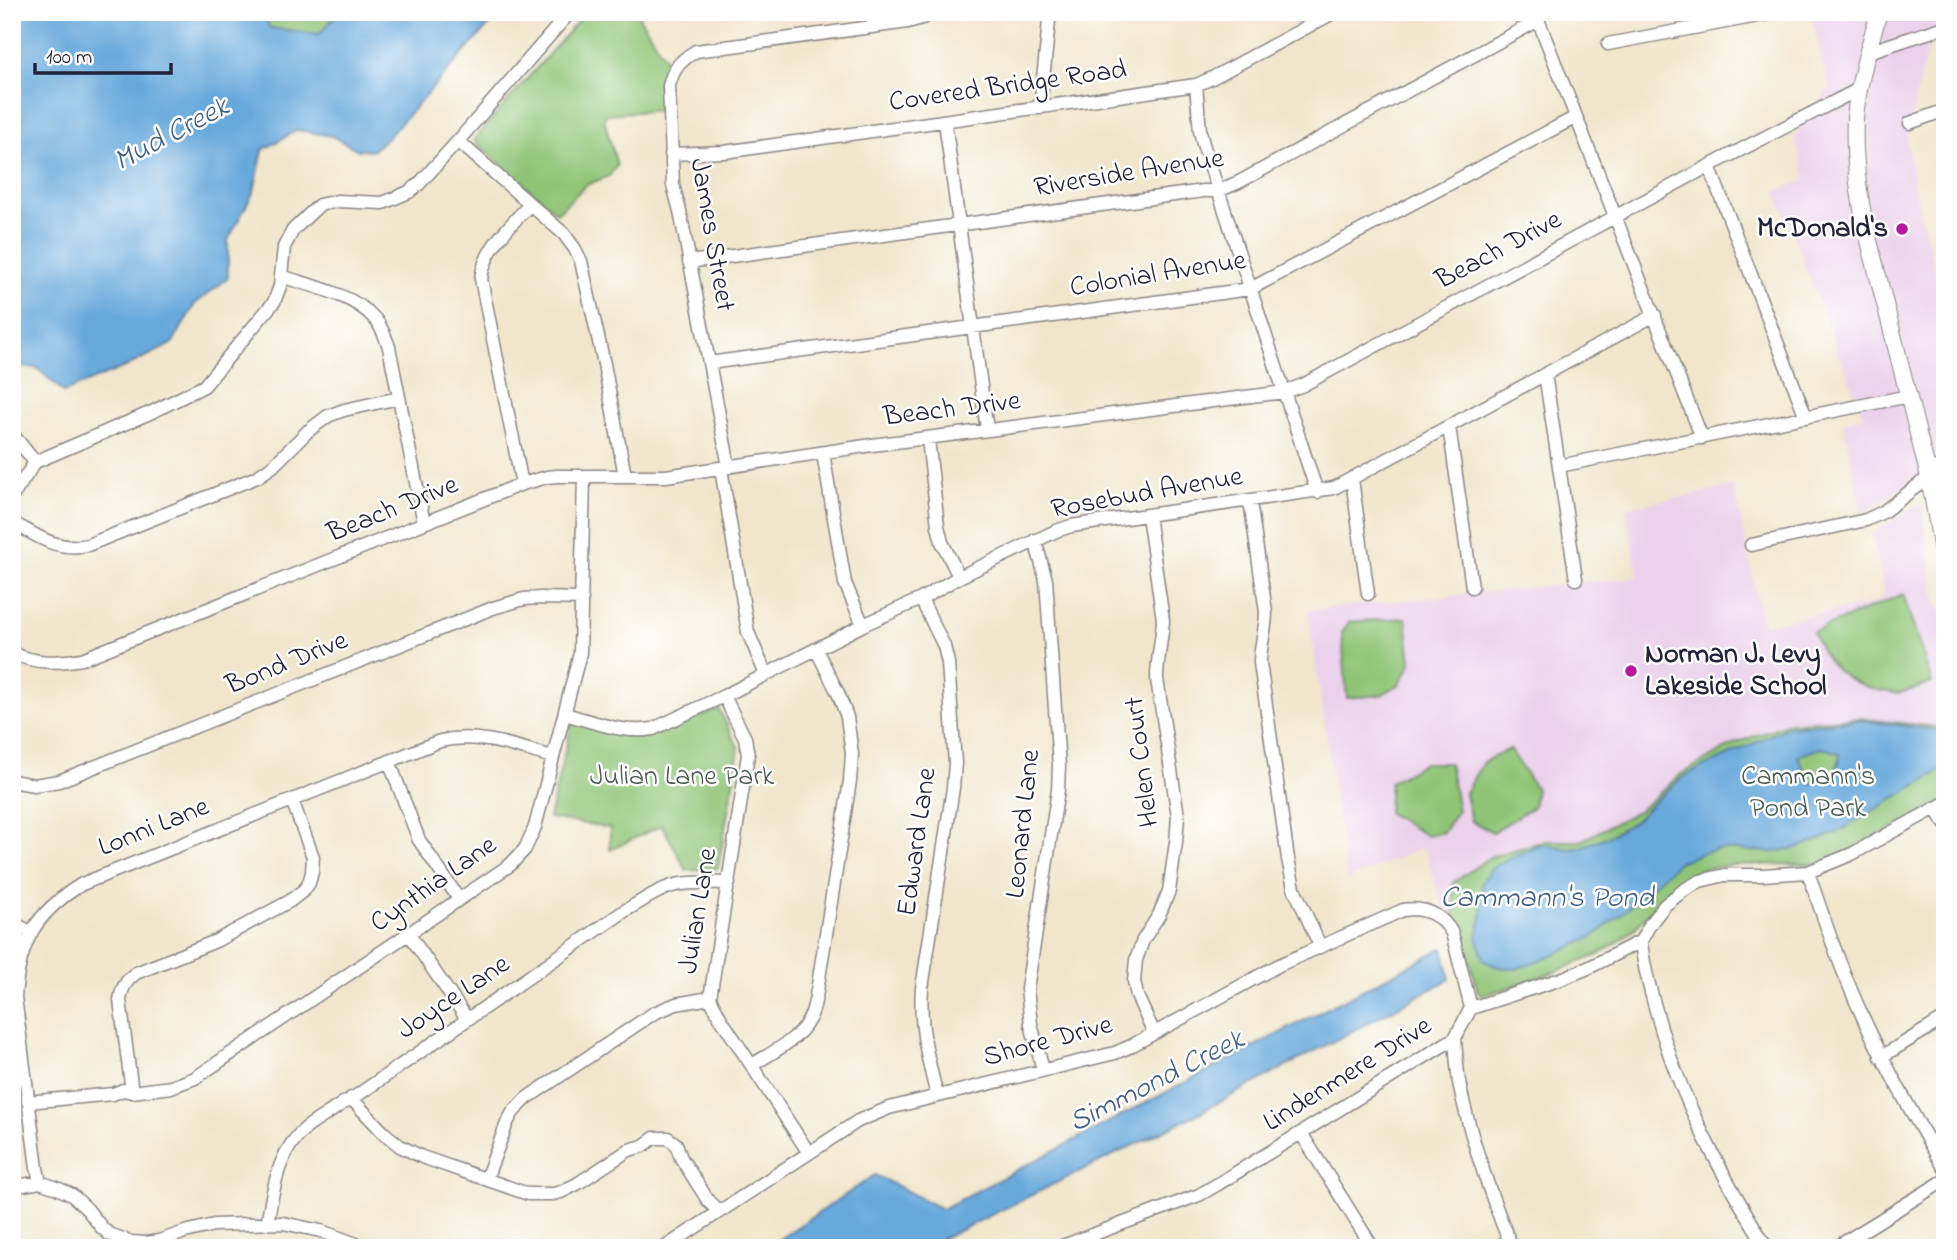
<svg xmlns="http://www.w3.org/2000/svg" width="1957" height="1260" viewBox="0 0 1957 1260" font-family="'Indie Flower',sans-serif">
<rect width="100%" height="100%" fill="#fff"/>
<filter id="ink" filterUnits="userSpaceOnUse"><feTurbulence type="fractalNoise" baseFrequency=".0143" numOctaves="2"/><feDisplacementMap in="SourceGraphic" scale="14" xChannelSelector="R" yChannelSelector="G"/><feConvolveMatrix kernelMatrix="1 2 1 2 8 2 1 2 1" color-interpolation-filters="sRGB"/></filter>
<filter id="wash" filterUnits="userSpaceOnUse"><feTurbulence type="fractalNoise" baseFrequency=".00686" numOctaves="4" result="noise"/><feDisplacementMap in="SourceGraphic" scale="28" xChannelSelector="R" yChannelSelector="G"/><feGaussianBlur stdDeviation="1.57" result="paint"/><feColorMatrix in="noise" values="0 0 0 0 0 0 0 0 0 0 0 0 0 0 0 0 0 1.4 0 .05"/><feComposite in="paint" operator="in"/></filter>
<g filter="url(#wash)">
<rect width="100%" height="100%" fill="#f1e6cc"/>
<path fill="#ebd1eb" d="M1814,12h126l-15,45 -18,83 7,47 31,121v167l-5,3 -26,2 -52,33 -19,-91 20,-6 -87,-225 30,-11 -12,-43 35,-49 -18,-72z
M1734,486l29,139 112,-22 10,-7 -13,-63 49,-29 15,94 9,20v106l-7,3 -81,-9 -68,5 -55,22 -53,29 -41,36 -59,31h-36l-55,16 -37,26 1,34 -11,-9 -19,-61 -77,33 -39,-270 330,-33 -12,-69z"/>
<path fill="#8fc476" stroke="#587358" stroke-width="2" d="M262,12h78l-21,22 -49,-6z
M586,12h50l32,51 -9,20 2,27 -55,4 -2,5 13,47 -8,10 -23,9 -29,28 -83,-72 1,-3z
M1903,594l29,89c-12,4 -25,10 -37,10 -5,0 -11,-2 -17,-3 -33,-7 -54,-26 -65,-58z
M1406,618l5,45 -11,21 -19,11 -34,3 -5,-65 7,-11z
M719,709l20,40 -21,119 -31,3 -25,-46 -52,25v-22l-61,-10 23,-96 68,16z
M1857,718l81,9 7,-3v77l-121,63 -92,1 -30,4 -33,21 -30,34 -15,14 -26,17 -65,25 -46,14 -5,1 -4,-3 -16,-62 -8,-13 -1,-34 37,-26 55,-16h36l59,-31 41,-36 53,-30 55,-21z
M1510,749l26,40 -3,18 -40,25 -22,-11 -6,-28 18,-31z
M1424,763h25l9,47 -15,22 -16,4 -39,-23 2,-31z"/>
<path fill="#67a9db" stroke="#44668b" stroke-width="2" fill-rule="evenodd" d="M12,12h250l8,16 49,6 21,-22h161l-113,125 -15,13h-15l-26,-14 -35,-6 -34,20 -9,41 -26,49v38l-33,26 -23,40 -45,22 -63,26 -27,-24 -19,-1 -6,2z
M1858,720l87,11v37l-111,66 -37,14 -26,4 -52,-3 -14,3 -27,10 -53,49 -32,26 -38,17 -39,15 -18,-2 -14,-6 -7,-24 5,-20v-34l9,-14 13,-8 34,-16h12l17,4 11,-1 29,-11 28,-16 20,-20 29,-25 104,-49zM1820,748l11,2 9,4c1,15 -16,31 -31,29l-11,-27z
M1443,948l7,31 -253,135 -273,134h-158l109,-73 67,34z"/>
</g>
<g filter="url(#ink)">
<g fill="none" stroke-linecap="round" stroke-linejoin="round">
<g stroke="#8a8484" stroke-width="15">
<path id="minor" d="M1535,12l167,426
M1608,44l171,-32
M1868,52l77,-25
M1196,85l4,46 3,13 114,348
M1040,108l10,-96
M945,122l42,308
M1910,123l35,-13
M458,141l106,93 11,15 6,12 23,103 21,112
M671,154l53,-2 472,-67 16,-7 123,-66
M1709,166l97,251
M689,262l514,-71h15l21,-9 300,-162
M281,276c30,10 71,18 92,41 8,8 12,19 16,30l35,176
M709,363l541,-74 326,-172
M1545,374l31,205
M1449,426l23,161
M14,436l21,26
M928,439l10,87 4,16 17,35
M823,453l22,130 18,42
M1559,466l350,-70
M729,467l-49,-256 -7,-26 -4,-99c4,-18 12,-26 27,-35l212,-29 17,-5 7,-5
M721,468l27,164 18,43
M1352,479l16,115
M522,484l-41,-205c4,-32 29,-52 49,-75
M12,497l23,-35 117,-50 52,-26 70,-84 6,-16 4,-39 9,-17 26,-25 18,-4 46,2 26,-11 10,-8 39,-43 112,-129
M1250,501l16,111c0,17 -6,33 -6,51l28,196 6,29 26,58
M1148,515l15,105c-1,20 -6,38 -6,59l21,137 -2,26 -7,49 -10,24 -16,25 -7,20 -2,21 3,15 17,37
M12,522c27,15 44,29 76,23l169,-68 16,-11 35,-35 20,-15 16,-6 55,-12
M1035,540l11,40 13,186 -1,24 -31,199 4,35 12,46
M1751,545l115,-25 17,-8 46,-35
M921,599l23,47 4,17 7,100 -2,25 -31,200c-3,39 6,71 15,108
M12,653c24,11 45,10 70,6l440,-175 25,-7 10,-1h109l206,-31 412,-53 19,-7 406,-219 150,-77
M724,696l21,42 3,17 -38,243 11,21 88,134
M565,714c29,8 58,20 88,15l71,-33 139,-71 58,-26 38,-22 97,-46 15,-5 263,-38 321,-173
M389,761l30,79 40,59
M12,781l22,4 25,-4 434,-173 31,-9 17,-1 41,1
M1935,808l10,16
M1808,872c12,36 24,72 38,106 27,67 62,129 99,191
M12,922l18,10
M408,933l59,86
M1641,941c2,24 9,49 16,73 23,85 64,160 110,234
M1455,1038c1,15 2,30 4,44 11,57 31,112 53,166
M1881,1057l64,-39
M752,1065c19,-12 47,-25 57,-46 5,-8 6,-18 8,-28l33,-210 2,-27 -5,-37 -9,-24 -22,-44
M132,1092l-12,-92c2,-12 6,-20 16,-27l80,-32 74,-40 14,-11 5,-7 3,-11 1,-15 -21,-57
M351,1098l33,35 16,13 22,11 106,37h25l8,-2 16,-8 52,-34 14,-4 11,-8h14l8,6 5,14 28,44 10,9
M28,1102l85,-8 10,-4 9,2 39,-5 24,-9 315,-213 15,-16 10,-22 45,-174 4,-177
M1301,1133l72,115
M486,1179l21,-56 6,-11 14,-14 127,-85 22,-9 34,-6
M40,1182l-3,-14 -22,-171c4,-55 20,-84 67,-113l358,-143c39,-9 76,6 113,16
M12,1187l28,-5 17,6 15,7 15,14 15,19 7,6 22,8 15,1 13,-2 26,-9 29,-7 69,-2 38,8 46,17
M267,1223c7,-35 10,-71 39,-95 12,-9 25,-16 37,-25l6,-2 277,-191c15,-8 29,-19 46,-24 17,-5 38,-3 57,-3
M664,1248l194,-127 31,-13 226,-55 14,-6 150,-82 124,-55c21,-3 38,4 49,23l19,75
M1057,1248l142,-53 19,-11 237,-146 16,-30 90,-29 27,-11 53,-27 9,-17 15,-19 19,-15 16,-9 25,-6h38l45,-3 44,-18 93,-51
M1835,1248l110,-68"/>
</g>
<g stroke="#8a8484" stroke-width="18">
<path id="major" d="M1879,12c-10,35 -21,70 -24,106 -2,36 3,72 10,107l64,252 16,90
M1929,477l16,-13"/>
</g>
<use href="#minor" stroke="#fff" stroke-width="12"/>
<use href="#major" stroke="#fff" stroke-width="16"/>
</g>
</g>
<g fill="#b5179e" stroke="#fff" stroke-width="2.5">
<circle cx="1902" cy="229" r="7"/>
<circle cx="1631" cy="671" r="7"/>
</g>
<g text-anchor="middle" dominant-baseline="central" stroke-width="5" stroke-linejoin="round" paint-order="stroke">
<g font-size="28" fill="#22223b" stroke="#fff">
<text transform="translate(1008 87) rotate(-8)">Covered Bridge Road</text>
<text transform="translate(1129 174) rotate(-9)">Riverside Avenue</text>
<text transform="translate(711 235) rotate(80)">James Street</text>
<text transform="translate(1499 251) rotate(-28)">Beach Drive</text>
<text transform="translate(1158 275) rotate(-9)">Colonial Avenue</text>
<text transform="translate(952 410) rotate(-7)">Beach Drive</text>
<text transform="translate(1147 494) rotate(-10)">Rosebud Avenue</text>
<text transform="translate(393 510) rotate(-22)">Beach Drive</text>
<text transform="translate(287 664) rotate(-22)">Bond Drive</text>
<text transform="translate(1143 762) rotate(-97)">Helen Court</text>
<text transform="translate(1024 824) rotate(-84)">Leonard Lane</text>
<text transform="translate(154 828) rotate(-22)">Lonni Lane</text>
<text transform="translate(918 842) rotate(-82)">Edward Lane</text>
<text transform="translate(434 885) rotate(-35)">Cynthia Lane</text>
<text transform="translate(699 911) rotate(-81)">Julian Lane</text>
<text transform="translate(454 998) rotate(-34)">Joyce Lane</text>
<text transform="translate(1048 1042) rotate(-15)">Shore Drive</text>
<text transform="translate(1348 1075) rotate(-32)">Lindenmere Drive</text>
</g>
<g font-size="28" font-weight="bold" fill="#22223b" stroke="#fff" text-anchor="end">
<text x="1888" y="229">McDonald's</text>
<text x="1645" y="655" text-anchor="start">Norman J. Levy<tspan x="1645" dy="32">Lakeside School</tspan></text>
</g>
<g font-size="28" fill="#485b50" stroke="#fff">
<text x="682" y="777">Julian Lane Park</text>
<text x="1808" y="777">Cammann's<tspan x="1808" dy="32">Pond Park</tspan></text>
</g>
<g font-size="30" font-style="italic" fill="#415f83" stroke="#fff">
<text transform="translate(172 135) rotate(-28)">Mud Creek</text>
<text x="1547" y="899">Cammann's Pond</text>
<text transform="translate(1157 1082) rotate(-27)">Simmond Creek</text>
</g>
</g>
<rect width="1957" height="1260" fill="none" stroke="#fff" stroke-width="42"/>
<path d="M35 63v10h136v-10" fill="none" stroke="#22223b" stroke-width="3.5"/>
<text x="46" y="63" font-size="21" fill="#22223b" stroke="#ffffff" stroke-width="5" paint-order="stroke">100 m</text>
</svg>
